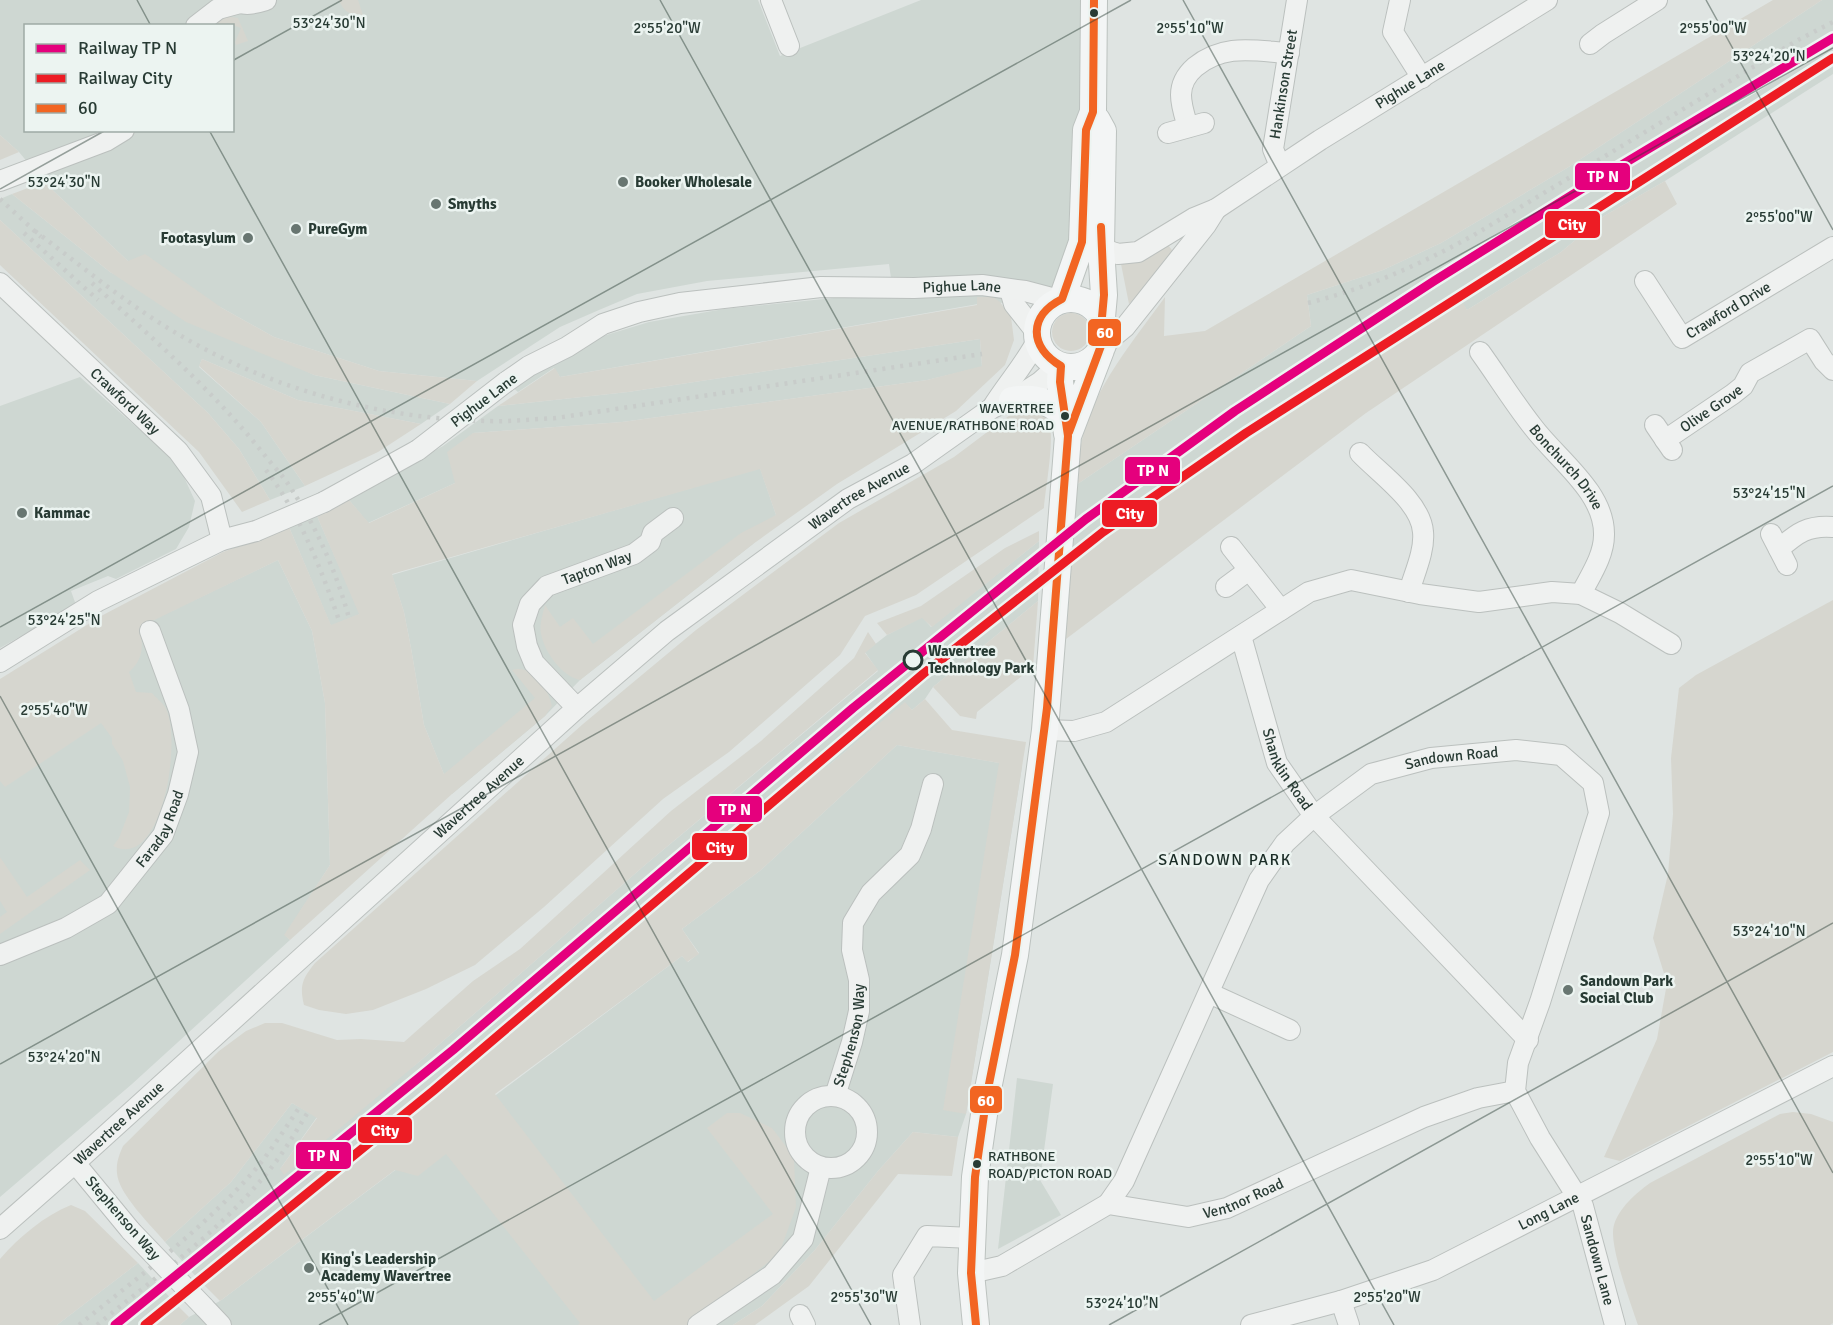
<svg xmlns="http://www.w3.org/2000/svg" width="1833" height="1325" viewBox="0 0 1833 1325" font-family="Signika,sans-serif">
<rect width="100%" height="100%" fill="#dfe4e2"/>
<path fill="#ced7d2" fill-rule="evenodd" d="M0,0h758l22,56 141,-56h173l-12,242 -24,58 -80,4 -418,73 -6,-9 -36,24 -12,-10 61,-35 82,-25 75,-13 169,-17 -4,-28 -182,17 -70,13 -38,16 -39,17 -83,54 -98,-10 -105,-34 -52,-29 -94,-47 -84,-79 -25,-30 -19,-17zM26,26h206v104h-206z
M1822,0h11v74l-168,107 -61,35 -43,36 -94,58 -9,-13 -87,52 -177,118 -124,90 6,-72 235,-159 -4,-31 76,-25 58,-27 126,-75z
M12,194l98,78 204,103 136,29 -29,20 -123,-24 -96,-41 -3,8 62,55 44,64 -35,14 -31,-51 -31,-36 -208,-193v-21z
M980,339l2,28 -55,13 -305,42 -149,11 -18,50 -87,40 -19,-23 94,-54 55,-40 130,-14z
M80,377l98,87 17,37 -6,26 -13,22 -60,30 -8,-3 -37,15 5,14 -76,43v-242z
M760,468l16,47 -23,29 -173,136 -35,36 -93,78 -28,-69 -13,-77 -7,-36 -12,-37z
M317,516l43,98 -29,12 -42,-99z
M1039,541l-1,60 -105,86 -8,12 -13,11 -7,-7 -77,63 -106,79 -186,160 -336,276 -35,-39 66,-60 61,-79 25,14 -37,52 139,-107 226,-197 233,-194 -13,-19 22,-17 35,-18 9,10z
M278,560l34,71 13,72 5,162 -45,70 5,5 -158,144 -132,113v-473l130,-93z
M897,745l125,22 -56,347 -8,23 -45,-5 -35,39 -64,80 -52,55 -29,19h-553l9,-8 31,-16 462,-345 6,6 11,-9 -17,-24 79,-59z
M1017,1078l36,6 -13,96 21,35 -63,34z
M138,1263l38,41 -26,21h-93z"/>
<path fill="#d6d6cf" d="M339,0h19l5,15c-13,-1 -19,-2 -24,-15z
M1773,0h49l-255,168 -126,75 -58,27 -76,25 4,31 -235,159c2,-15 3,-31 6,-45 11,-52 53,-101 83,-143l-1,39 41,-5z
M225,16l13,2 10,23 -12,4 -1,-3 6,-14 -14,-5 -2,2 -11,-2z
M0,135l19,17 -19,8z
M1665,181l12,23 -311,209 -300,226 4,-82c127,-92 255,-180 389,-261l8,14 94,-58 43,-36z
M44,182l84,79 17,-7 77,54 52,29 105,34 98,10 -27,23 -136,-29 -128,-53 -76,-50 -98,-78z
M0,220l208,193 31,36 31,51 -28,12 -43,-60 -199,-187z
M1165,241l10,13 -46,50 -9,-45z
M977,297h16l7,5 11,15 3,23 -9,25 -49,46 -119,73 -84,60 -173,136c-18,-4 -35,-27 -39,-46 -2,-9 2,-21 4,-29l15,22 13,-9 20,26 148,-111 35,-18 -16,-46 -368,105 12,38 7,36 13,77 20,49 91,-76 -23,-28c21,-6 36,18 40,36l-7,10 -93,78 -162,146 -6,-5 46,-70 -5,-162 -13,-72 -34,-71 -138,67c3,19 4,32 -11,45l7,20 16,1c3,4 10,9 13,14 18,29 -2,165 -52,139l6,-8 10,-26 1,-25 -7,-26 -11,-17v-6l-11,-15 -96,64 -5,-6v-102l103,-64 120,-63 66,-25 42,98 28,-11 -42,-98 32,-16 20,23 86,-40 -8,-31 26,-19 149,-11 305,-42 55,-14 -2,-27 -352,53 -130,14 57,-38 5,9 417,-72z
M1052 332a19 19 0 1 1 38 0a19 19 0 1 1-38 0Z
M202,359l96,41 123,24 -43,28 -73,34 -44,-64 -62,-56z
M1028,410c8,2 16,4 20,11 8,13 -3,69 -4,87l-128,87 -51,21 -25,39 -111,97 -66,47 -119,108 -69,58 -49,24 -53,21 -27,4 -27,-4 -15,-5c-5,-20 -1,-27 11,-42l268,-239 113,-94 143,-107 115,-66 60,-45z
M1039,531v10l-107,86 -10,-9 -35,17 -10,-12 44,-17 84,-58z
M1833,600v452l-213,109 -16,-4 53,-118 10,-56 -14,-45 15,-64 5,-60 -2,-56 8,-70 17,-13z
M1038,601l-5,66 -56,45 -1,7 -16,-3 -27,-29z
M868,632l8,12 -11,9 13,17 -233,195 -226,197 -135,113 -4,-6 37,-51 -25,-15 -61,79 -66,60c-13,-16 -47,-48 -48,-69 -1,-10 2,-18 6,-27l96,-95 27,-20 19,-8h17l55,17 24,-1 43,3 69,-61 47,-32 151,-138 90,-70 93,-83z
M925,699l27,31 74,12 -60,372 -23,-4 56,-347 -102,-18 -136,125 -79,59 17,25 -12,8 -5,-6 -187,138 159,207 119,-87 -66,-86 20,-15h13l32,15 22,29 2,50 -17,47 -92,71h-109l2,-2 -134,-169 -28,22 -23,-6 -175,131 -20,-20 205,-167 317,-269 95,-78 11,-1 77,-64 7,8z
M0,857l27,40 53,-37 10,10 -90,64v-17l7,-5 -7,-11z
M1793,1112l18,2 22,8v201l-3,2h-192c-7,-21 -30,-82 -24,-100 5,-17 22,-32 36,-42l130,-69z
M913,1132l45,5 -6,39 -54,-2 -89,112 -54,39h-22l29,-19 52,-55 64,-80z
M71,1205l14,6 53,52 -81,62h-57v-66c19,-22 44,-43 71,-54z
M176,1304l13,13 -9,8h-30z"/>
<g fill="none" stroke-linecap="round" stroke-linejoin="round">
<g stroke="#bbc0be" stroke-width="22">
<g id="minor">
<path d="M235,0c9,7 21,3 31,0"/>
<path d="M771,0l18,46"/>
<path d="M1400,0l-7,32 29,46"/>
<path d="M196,26l22,-17 22,-6"/>
<path d="M1590,44l13,-10 54,-34"/>
<path d="M1188,127c-3,-10 -7,-21 -7,-32 0,-11 6,-21 14,-28 29,-24 60,-16 94,-14"/>
<path d="M1168,133l36,-10"/>
<path id="s1" d="M1280,166l-7,-17 24,-149"/>
<path d="M0,181l106,-40 18,-11"/>
<path id="s2" d="M1101,248l17,6 20,-2 56,-34 22,-9 104,-69 227,-140"/>
<path id="s3" d="M1645,281l37,57 151,-91"/>
<path id="s4" d="M0,283l178,168 33,45 11,44"/>
<path d="M1010,290l4,14 22,28"/>
<path d="M1103,345l22,-18 81,-102 10,-16"/>
<path id="s5" d="M1480,352c18,25 34,51 53,75 24,32 72,65 71,108 0,21 -14,41 -23,59"/>
<path id="s6" d="M506,382l23,-16 38,-19 36,-23 36,-12 41,-9 141,-16 93,1 68,-3 43,6 34,9"/>
<path d="M992,408c15,-24 31,-41 45,-67"/>
<path d="M1655,425l17,25"/>
<path id="s7" d="M1665,440l68,-46 10,-8 7,-13 60,-34 14,22 9,9"/>
<path d="M1360,453c20,21 61,49 63,79 2,19 -9,42 -14,60"/>
<path d="M324,502l94,-52"/>
<path d="M1771,534l16,31"/>
<path d="M1231,547l50,63"/>
<path d="M1779,549c18,-16 29,-24 54,-22"/>
<path d="M1226,587l23,-17"/>
<path id="s8" d="M1241,636l36,127 37,53 214,224"/>
<path d="M0,662l98,-61 124,-61 34,-9"/>
<path id="s9" d="M577,708l-43,-45 -7,-17 -4,-21 7,-21 17,-18 87,-32 16,-12 3,-9 20,-15"/>
<path d="M1045,730l29,1 32,-9 203,-130 42,-12 69,14 59,8 73,-10 29,2 39,19 51,31"/>
<path id="s10" d="M0,955l66,-27 42,-24 55,-69 15,-41 10,-42 -9,-42 -29,-79"/>
<path d="M1209,993l81,37"/>
<path id="s11" d="M835,1096l17,-54 7,-31v-31l-7,-30 1,-27 18,-30 39,-38 11,-26 12,-45"/>
<circle cx="831" cy="1132" r="36"/>
<path d="M75,1163l56,68"/>
<path id="s12" d="M1108,1204l16,-23 135,-301 26,-37 29,-27 57,-42 60,-16 85,-8 45,5 32,28 6,30 -59,189 -22,61 -3,28 25,47 43,68 32,119"/>
<path id="s13" d="M0,1229l75,-66 502,-455 90,-77 181,-132 65,-35 79,-56 20,-8 28,-18 19,-17"/>
<path id="s14" d="M971,1273l31,-7 106,-62 80,13 39,-9 197,-91 54,-19 37,-7"/>
<path d="M1341,1301l8,24"/>
<path d="M204,1307l17,18"/>
<path d="M800,1315l5,10"/>
<path d="M698,1325l74,-50 31,-36 18,-72"/>
<path d="M910,1325l-7,-50 24,-39 45,2"/>
<path id="s15" d="M1251,1325l90,-24 92,-31 400,-204"/>
</g>
</g>
<g stroke="#bcc2bf" stroke-width="28">
<path id="major" d="M1097,120l6,11 -2,117 3,47 -2,22
M1037 333a34 34 0 1 1 68 0a34 34 0 1 1-68 0Z
M1062,299l20,-57 4,-112 7,-18 1,-112
M1061,366l-1,16 7,52
M1012,400c21,-4 37,0 52,15
M976,1325l-5,-52 4,-96 12,-83 28,-139 30,-225 23,-294 33,-86"/>
</g>
<use href="#minor" stroke="#eff1f0" stroke-width="20"/>
<use href="#major" stroke="#f3f5f5" stroke-width="26"/>
<path stroke="#c8ccca" stroke-width="4.5" stroke-dasharray="3 6" stroke-linecap="butt" d="M0,199l41,38
M35,231c48,36 95,76 148,106 91,53 199,82 304,84 23,1 46,-2 69,-3l426,-64
M24,233l74,67
M92,283c61,56 124,110 174,174 9,11 19,21 26,33 25,38 45,84 57,128
M1308,303c60,-15 113,-39 166,-68l324,-195 35,-18
M266,470c35,46 55,99 74,153
M79,1325c57,-46 116,-90 166,-144 21,-22 37,-48 54,-73
M97,1325c59,-48 122,-93 170,-152 16,-19 28,-40 41,-61"/>
<g stroke="#bbc0be" stroke-width="22" stroke-linecap="butt">
<path id="minor-bridge" d="M418,450l88,-68
M256,531l68,-29
M131,1231l73,76"/>
</g>
<use href="#minor-bridge" stroke="#eff1f0" stroke-width="20"/>
<g stroke="#ecf4f1" stroke-width="12">
<path id="bus-1" d="M1069,432l36,-97 -3,-18 2,-22 -3,-68
M976,1325l-5,-52 4,-96 12,-83 28,-139 32,-247 21,-272 -8,-54 1,-16c-32,-19 -33,-50 1,-67l20,-57 4,-112 7,-18 1,-112"/>
</g>
<use href="#bus-1" stroke="#f26522" stroke-width="8"/>
<g stroke="#ecf4f1" stroke-width="14">
<path id="rail-1" d="M115,1325l338,-275 400,-342 233,-189 149,-108 199,-130 146,-91 253,-152"/>
</g>
<g stroke="#ecf4f1" stroke-width="14">
<path id="rail-2" d="M145,1325l288,-234 490,-417 180,-142 143,-99 587,-375"/>
</g>
<use href="#rail-1" stroke="#e5007d" stroke-width="9"/>
<use href="#rail-2" stroke="#ed1c24" stroke-width="9"/>
</g>
<path fill="none" stroke="#283b34" stroke-width="1.5" stroke-opacity="0.45" d="M137,0l14,26M660,0l734,1325M1183,0l650,1173M1706,0l127,230M232,61l110,-61M209,130l662,1195M0,189l106,-59M0,627l1131,-627M0,696l348,629M0,1064l1833,-1016M319,1325l1514,-839M1109,1325l724,-402"/>
<g fill="#283b34" stroke="#ecf4f1" stroke-width="2">
<circle cx="1094" cy="13" r="5"/>
<circle cx="1065" cy="416" r="5"/>
<circle cx="977" cy="1164" r="5"/>
</g>
<g fill="#687671" stroke="#ecf4f1" stroke-width="2">
<circle cx="623" cy="182" r="6"/>
<circle cx="436" cy="204" r="6"/>
<circle cx="296" cy="229" r="6"/>
<circle cx="248" cy="238" r="6"/>
<circle cx="22" cy="513" r="6"/>
<circle cx="1568" cy="990" r="6"/>
<circle cx="309" cy="1268" r="6"/>
</g>
<circle fill="#ecf4f1" stroke="#283b34" stroke-width="3" cx="913" cy="660" r="9"/>
<g text-anchor="middle" dominant-baseline="central" stroke-width="5" stroke-linejoin="round" paint-order="stroke">
<g font-size="14" fill="#283b34" stroke="#ecf4f1" text-anchor="end">
<text x="1054" y="408">WAVERTREE<tspan x="1054" dy="17">AVENUE/RATHBONE ROAD</tspan></text>
<text x="988" y="1156" text-anchor="start">RATHBONE<tspan x="988" dy="17">ROAD/PICTON ROAD</tspan></text>
</g>
<g font-size="15" fill="#283b34" stroke="#ecf4f1">
<text stroke="none"><textPath href="#s1" startOffset="84">Hankinson Street</textPath></text>
<text stroke="none"><textPath href="#s2" startOffset="358">Pighue Lane</textPath></text>
<text stroke="none"><textPath href="#s6" startOffset="476">Pighue Lane</textPath></text>
<text stroke="none"><textPath href="#s3" startOffset="122">Crawford Drive</textPath></text>
<text transform="translate(484 400) rotate(-37)">Pighue Lane</text>
<text stroke="none"><textPath href="#s4" startOffset="172">Crawford Way</textPath></text>
<text stroke="none"><textPath href="#s7" startOffset="56">Olive Grove</textPath></text>
<text stroke="none"><textPath href="#s5" startOffset="144">Bonchurch Drive</textPath></text>
<text stroke="none"><textPath href="#s13" startOffset="1131">Wavertree Avenue</textPath></text>
<text stroke="none"><textPath href="#s9" startOffset="202">Tapton Way</textPath></text>
<text stroke="none"><textPath href="#s12" startOffset="596">Sandown Road</textPath></text>
<text stroke="none"><textPath href="#s8" startOffset="142">Shanklin Road</textPath></text>
<text stroke="none"><textPath href="#s13" startOffset="645">Wavertree Avenue</textPath></text>
<text stroke="none"><textPath href="#s10" startOffset="212">Faraday Road</textPath></text>
<text stroke="none"><textPath href="#s11" startOffset="63">Stephenson Way</textPath></text>
<text stroke="none"><textPath href="#s13" startOffset="159">Wavertree Avenue</textPath></text>
<text stroke="none"><textPath href="#s14" startOffset="294">Ventnor Road</textPath></text>
<text stroke="none"><textPath href="#s15" startOffset="320">Long Lane</textPath></text>
<text transform="translate(123 1218) rotate(49)">Stephenson Way</text>
<text stroke="none"><textPath href="#s12" startOffset="1260">Sandown Lane</textPath></text>
</g>
<g font-size="15" font-weight="bold" fill="#283b34" stroke="#ecf4f1" text-anchor="start">
<text x="635" y="182">Booker Wholesale</text>
<text x="448" y="204">Smyths</text>
<text x="308" y="229">PureGym</text>
<text x="236" y="238" text-anchor="end">Footasylum</text>
<text x="34" y="513">Kammac</text>
<text x="1580" y="981">Sandown Park<tspan x="1580" dy="17">Social Club</tspan></text>
<text x="321" y="1259">King's Leadership<tspan x="321" dy="17">Academy Wavertree</tspan></text>
</g>
<g font-size="15" font-weight="bold" fill="#283b34" stroke="#ecf4f1" text-anchor="start">
<text x="928" y="651">Wavertree<tspan x="928" dy="17">Technology Park</tspan></text>
</g>
<g font-size="16" letter-spacing="1.5" fill="#1a2c26" stroke="#ecf4f1">
<text x="1225" y="860">SANDOWN PARK</text>
</g>
</g>
<g font-size="15" text-anchor="middle" fill="#283b34" stroke="#ecf4f1" stroke-width="5" stroke-linejoin="round" paint-order="stroke">
<text x="329" y="28">53°24'30"N</text>
<text x="1713" y="33">2°55'00"W</text>
<text x="667" y="33">2°55'20"W</text>
<text x="1190" y="33">2°55'10"W</text>
<text x="1769" y="61">53°24'20"N</text>
<text x="64" y="187">53°24'30"N</text>
<text x="1779" y="222">2°55'00"W</text>
<text x="1769" y="498">53°24'15"N</text>
<text x="64" y="625">53°24'25"N</text>
<text x="54" y="715">2°55'40"W</text>
<text x="1769" y="936">53°24'10"N</text>
<text x="64" y="1062">53°24'20"N</text>
<text x="1779" y="1165">2°55'10"W</text>
<text x="341" y="1302">2°55'40"W</text>
<text x="864" y="1302">2°55'30"W</text>
<text x="1387" y="1302">2°55'20"W</text>
<text x="1122" y="1308">53°24'10"N</text>
</g>
<g stroke="#ecf4f1" stroke-width="2">
<rect x="1574" y="162" width="57" height="29" rx="6" fill="#e5007d"/>
<rect x="1544" y="210" width="57" height="29" rx="6" fill="#ed1c24"/>
<rect x="1087" y="318" width="35" height="29" rx="6" fill="#f26522"/>
<rect x="1124" y="456" width="57" height="29" rx="6" fill="#e5007d"/>
<rect x="1101" y="499" width="57" height="29" rx="6" fill="#ed1c24"/>
<rect x="706" y="795" width="57" height="28" rx="6" fill="#e5007d"/>
<rect x="691" y="832" width="57" height="29" rx="6" fill="#ed1c24"/>
<rect x="969" y="1085" width="34" height="29" rx="6" fill="#f26522"/>
<rect x="357" y="1116" width="56" height="28" rx="6" fill="#ed1c24"/>
<rect x="295" y="1141" width="57" height="29" rx="6" fill="#e5007d"/>
</g>
<g font-size="16" text-anchor="middle" font-weight="bold" fill="#fff">
<text x="1603" y="182">TP N</text>
<text x="1572" y="230">City</text>
<text x="1105" y="338">60</text>
<text x="1153" y="476">TP N</text>
<text x="1130" y="519">City</text>
<text x="735" y="815">TP N</text>
<text x="720" y="853">City</text>
<text x="986" y="1106">60</text>
<text x="385" y="1136">City</text>
<text x="324" y="1161">TP N</text>
</g>
<rect x="24" y="24" width="210" height="108" fill="#ecf4f1" stroke="#9eaaa5" stroke-width="1.5"/>
<rect x="36" y="44" width="30" height="9" fill="#e5007d" stroke="#9eaaa5" stroke-width="1.5"/>
<text x="78" y="54" font-size="18" fill="#283b34">Railway TP N</text>
<rect x="36" y="74" width="30" height="9" fill="#ed1c24" stroke="#9eaaa5" stroke-width="1.5"/>
<text x="78" y="84" font-size="18" fill="#283b34">Railway City</text>
<rect x="36" y="104" width="30" height="9" fill="#f26522" stroke="#9eaaa5" stroke-width="1.5"/>
<text x="78" y="114" font-size="18" fill="#283b34">60</text>
</svg>
